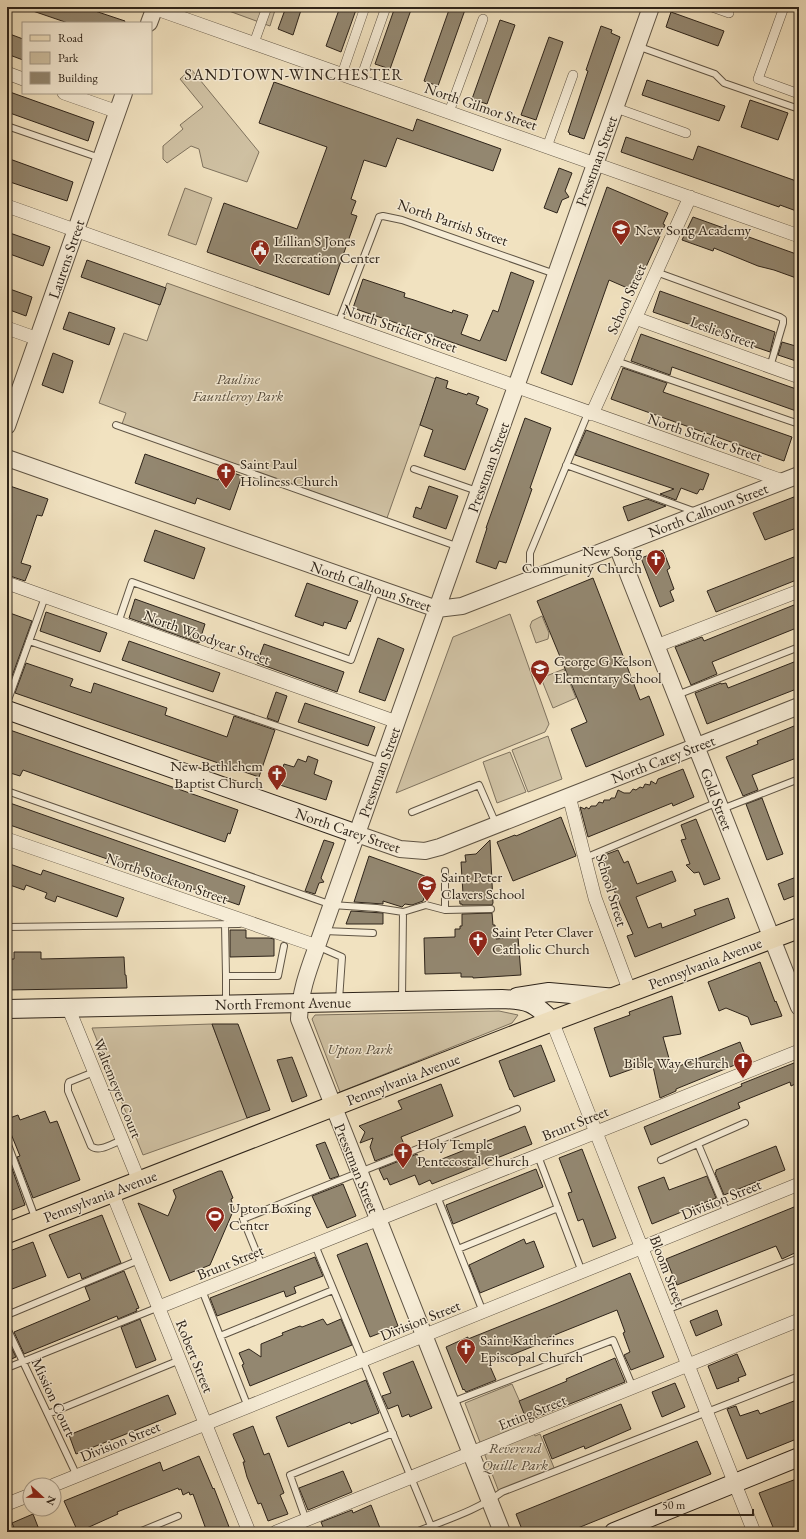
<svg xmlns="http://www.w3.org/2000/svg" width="806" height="1539" viewBox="0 0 806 1539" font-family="'EB Garamond',serif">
<rect width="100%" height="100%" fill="#f1e2c0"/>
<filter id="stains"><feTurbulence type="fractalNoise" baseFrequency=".005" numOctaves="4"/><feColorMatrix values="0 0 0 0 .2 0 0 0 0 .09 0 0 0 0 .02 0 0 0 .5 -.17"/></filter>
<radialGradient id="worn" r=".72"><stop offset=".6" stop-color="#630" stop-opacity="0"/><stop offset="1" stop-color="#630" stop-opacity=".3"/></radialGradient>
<path fill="#d0c2a4" stroke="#7f735f" d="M218,7h58l-6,19z
M191,69l68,83 -12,30 -44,-15 -4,-18 -8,-3 -24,17 -4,-4v-13l20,-17 -3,-4 23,-18 -23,-28z
M185,188l27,10 -16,47 -28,-10z
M167,283l269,96 -49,139 -265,-94 4,-11 -27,-10 25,-70 23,8z
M510,614l39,110 -4,8 -149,61 57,-156z
M542,616l7,17 -1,6 -12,4 -6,-17 2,-5z
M564,669l12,29 -23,10 -12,-30z
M548,736l14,43 -34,13 -16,-42z
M510,752l16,40 -29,11 -14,-41z
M499,1011l19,4 -6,8 -172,69 -28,-73 3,-4z
M212,1024l19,50 19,43 -107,38 -51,-127z
M512,1384l23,52 5,-2 15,36 -56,22 -34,-89z"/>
<path fill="#938770" stroke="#2e241a" d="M27,7h56l42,14 -1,2h-56l-41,-14z
M286,7h16l-9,28 -15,-6z
M340,7h17l-16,45 -15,-6z
M395,7h17l-22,62 -15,-5z
M450,7h16l-28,79 -14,-5z
M671,12l53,19 -6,15 -52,-19z
M500,20l15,5 -28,79 -15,-5z
M601,26l11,4 -1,3 9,4 -36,102 -15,-5 1,-1 -2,-1 20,-61 -2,-1z
M7,33l16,6v21l-16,-6z
M549,37l14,5 -27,78 -15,-5z
M647,80l78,26 -6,15 -77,-26z
M274,82l139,49 4,-12 84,30 -8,22 -96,-33 -11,29 -22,-7 -13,39 5,2 -5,13 6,2 -28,79 -122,-43 17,-49 73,26 30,-82 -68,-24z
M7,91l87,31 -6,19 -81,-29z
M750,100l38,13 -10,27 -37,-13z
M626,137l67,23 5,-14 101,36v30l-19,-7 -1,2 -158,-55z
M7,158l66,24 -6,19 -60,-20z
M559,168l13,5 -7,18 4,6 -7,3 -5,13 -13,-5z
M607,187l61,26 -5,11 2,1 -19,42 -2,-1 -12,24 -23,-10 -37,105 -31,-12z
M693,217l106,38v24l-25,-9 -16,-4 -44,-18 -1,3 -31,-11z
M7,232l43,15 -7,19 -36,-13z
M87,260l79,28 -6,17 -79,-28z
M511,272l23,9 -28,80 -153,-53 10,-29 42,14 -1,4 10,3 38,13 1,-3 15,5 -7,19 19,7 13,-31 5,2z
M7,288l25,9 -6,19 -19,-7z
M660,291l115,41 -5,20 -117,-40z
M69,312l46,16 -6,17 -46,-16z
M641,334l158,56v22l-127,-45 -2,8 -39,-14z
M782,342l17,5v15l-21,-7z
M53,353l20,8 -10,32 -21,-8z
M623,368l44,15 -4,9 129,45 -8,24 -173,-62z
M436,377l12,4 -2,7 21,7 1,-2 11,4 -3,7 12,5 -23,61 -41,-14 9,-26 -13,-5z
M525,418l26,10 -21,60 2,1 -26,74 -7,-2 -3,8 -20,-7 11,-34h-1z
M586,430l123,44 -6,16 -3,-1 -3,5 -16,-6 -5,12 -16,-6 14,-5 -99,-34z
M145,454l73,26 4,-11 20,7 -12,34 -33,-12 -2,6 -60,-21z
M7,485l41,14 -6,17 -5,-1 -16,48 10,3 -6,15 -18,-6z
M429,486l29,10 -12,33 -33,-12 3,-10 5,2z
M799,495v32l-34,13 -12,-27z
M647,499l19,7 -38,15 -5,-14z
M155,530l50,18 -11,31 -50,-18z
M663,550l7,18 -3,2 7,19 -4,2 4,10 -14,6 -19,-49z
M799,555v24l-83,33 -9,-21z
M593,578l47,122 9,-4 15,39 -78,32 -15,-38 16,-7 -50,-121z
M307,583l51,18 -8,21 -1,-1 -3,8 -22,-7 -1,4 -28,-10z
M135,599l70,25 -6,19 -70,-25z
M799,603v24l-87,35 5,12 -26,11 -16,-38 27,-10 2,4z
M7,612l25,9 -21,58 -4,-1z
M46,612l61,21 -7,19 -60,-21z
M378,638l26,11 -19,52 -26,-9z
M129,641l91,32 -7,19 -91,-32z
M264,644l80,28 -7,20 -80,-29z
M799,660v28l-92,36 -12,-31 26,-10v1l5,-1 2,5z
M26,663l47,16 -3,7 21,7 3,-10 73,25 -2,7 62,22 7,-21 41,14 -16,47 -244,-84z
M276,692l11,4 -9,26 -11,-4z
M305,703l70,24 -7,19 -70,-24z
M799,724v33l-47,18 6,15 -15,6 -17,-39 32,-13 -1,-3z
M7,729l231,81 -8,24 -2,-1 -3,9 -202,-72 -3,6 -13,-4z
M308,756l10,4 -4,14 18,7 -6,19 -49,-16 7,-20 10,3 4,-8 8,3z
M683,769l11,28 -21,9 -1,-3 -84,34 -8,-30 5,2 1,-2 3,2 2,-3h5l3,-4 4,1 1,-3h6l1,-2h4l3,-8 6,3h6l3,-4 3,1 4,-3 3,1 2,-4 5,1 1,-4 5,3 2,-5z
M762,798l21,56 -16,6 -21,-56z
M7,802l238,84 -6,19 -232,-81z
M561,817l15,39 -63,25 -16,-39 18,-7 1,1z
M696,819l24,60 -16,6 -5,-13 -5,1 -8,-8 4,-1 -9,-24 5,-1 -5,-14z
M324,840l10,3 -13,35 3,4 -5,1 -4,11 -10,-3z
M490,840l3,63 -1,2h-30v-1h-2l-1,-10h4l-2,-32h5l-1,-7 11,-1z
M618,850l6,13 4,-2 9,23 35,-13 4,10 -40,16 12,31 13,-5 1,5 34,-13 -2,-5 34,-12 7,20 -100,39 -8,-21 6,-2 -27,-62 2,-1 -6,-15z
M369,856l56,20 2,14 -4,11 -11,4 -7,-1 -3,3 -19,-6v3l-29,-2z
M7,863l34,12 2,-5 81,28 -7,19 -60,-21 -2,6 -10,-4 2,-5 -21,-8 -2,5 -17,-6z
M799,876v18l-15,6 -6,-16z
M351,911l32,2v11h-37z
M492,913l1,12h2l1,14 22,-2 3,38 -48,3v-1h-12v-4l-36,1 -1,-36 31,-1v-8h5v-3h2v-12z
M230,930h16v8h23l5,1v17l-44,1z
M14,952h27v7l83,-2 1,18h1l1,13 -120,2v-31h7z
M760,962l15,40 1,-1 6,15 -31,9 -3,-8 -22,-9 -7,3 -11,-29z
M672,996l9,38 -18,3 9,32 68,-27 7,18 -71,29v2l-16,7 -8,-36 -42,15 -16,-49 36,-13 -1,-3z
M212,1024h26l32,86 -23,8z
M541,1045l14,36 -41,16 -3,-7h-1l-11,-29z
M292,1057l15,39 -15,6 -15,-42z
M799,1061v21l-8,4 -1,-4 -52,21 2,5 -89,37 -7,-18 98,-41 -1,-2z
M441,1084l12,32 -52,21 5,12 -31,12 -5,-14 3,-9 -13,5 5,-11 -6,-6 43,-17 -4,-8z
M45,1111l5,12 7,-2 23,59 -47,18 -16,-41 3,-1 -13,-32v-5l11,-4 2,5z
M525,1126l7,18 -100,40 -2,-4 -11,5 -4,-10 -25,10 -3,-7 -3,2 -5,-11 38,-15 5,13z
M325,1142l14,34 -9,3 -14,-34z
M776,1146l9,24 -61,25 -9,-22 1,-1v-2z
M582,1149l34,89 -23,9 -10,-28 -5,2 -10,-28 4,-1 -13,-34z
M9,1160l16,45 -18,7v-51z
M536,1169l7,18 -90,37 -7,-19z
M219,1171h3l11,27 -2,1 3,10 -24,56 -40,16 -32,-78 30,13 8,-19 -3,-7z
M707,1176l9,22 -64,26 -14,-37 26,-10 5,13z
M343,1184l13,32 -29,12 -15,-32z
M799,1205v46l-17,8 -6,-13 -99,39 -11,-26z
M102,1215l19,48 -39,16 -2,-6 -12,5 -19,-43z
M524,1239l2,5 8,-3 10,26 -64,26 -11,-28z
M33,1242l13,34 -39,15v-39z
M367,1243l31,83 -28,11 -33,-82z
M315,1257l8,19 -29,11 2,6 -10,4 -2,-6 -67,25 -7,-18z
M124,1271l15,37 -3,1 1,2 -19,8 -1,-3 -93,38 -10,-22 76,-32 -5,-13z
M630,1273l34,84 -33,13 -7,-15 6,-3 -7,-19 2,-1 -8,-22 -55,22 -17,7 -5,3 -1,2 -50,20 7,16 -30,12 -2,-3 -1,1 -17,-43 22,-10v2l90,-36z
M717,1310l5,15 -26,11 -6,-15z
M140,1319l16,41 -20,8 -15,-41z
M323,1319l4,6 14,-6 11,26 -102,41 -8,-21 2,-1 -5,-11 10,-4 12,8v-13l22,-9 -1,-2 18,-7 2,1z
M7,1339l9,18 -9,4z
M737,1354l9,21 -8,3 1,3 -22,8 -9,-23z
M615,1358l10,24 -98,39 -8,-20 48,-20 -1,-2z
M413,1361l19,47 -22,9 -1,-3 -7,3 -4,-12 -10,4 -6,-13 9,-3 -8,-20z
M366,1380l13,33 -28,11 -1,-2 -62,25 -12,-30z
M675,1383l10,24 -23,10 -10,-25z
M168,1395l8,19 -100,40 -7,-19z
M799,1399v39l-52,21 -20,-50 9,-3 4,10 18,-6 2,4z
M621,1404l10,25 -46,20 -1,-3 -32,13 -9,-23z
M253,1426l11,29 5,-2 15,40 -4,2 8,19 -20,7 -7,-18 -3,1 -11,-27 -4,-15h2l-12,-28z
M697,1441l14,33 -143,58h-45l-7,-18z
M199,1456l14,33 1,-1 17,44h-24l-14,-38 -3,1 -1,-3 -6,3 -2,-6 -2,1 -1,-2 -61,24 1,2 -40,18 -14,-31 96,-39 3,9z
M343,1471l9,21 -44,18 -9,-22z
M799,1478v54h-24l-16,-39z
M371,1505l9,23 -10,4h-45l-4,-10 31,-12 1,3z
M33,1514l7,18h-24l-4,-9z"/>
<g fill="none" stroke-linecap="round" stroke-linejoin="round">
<g stroke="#5f5444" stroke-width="8">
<path id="service" d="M637,46l78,28 9,9 75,26
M7,126l93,32
M656,272l124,45 3,2v4l-13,44
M338,324l40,-104 1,-3 4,-1 19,4 153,54
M616,361l183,63
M116,425l343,122
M566,465l130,47
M414,469l63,22
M535,577l-5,-10v-14l58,-140
M118,623l14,-41 219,78 26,-72
M29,641l353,121
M677,695l122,-48
M7,703l38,-106
M7,791l325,114 45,3 26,4
M722,809l77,-30
M412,812l67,-27 17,39
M585,858l133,-56
M445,871v39
M225,924l1,52h52l6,-30
M7,927l232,-3
M324,931l49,2
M317,946l25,11 -3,43
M226,976v26
M402,999l1,-87 23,-7 19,5 46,-1
M94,1072l-25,10 -1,3v6l23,55c8,7 22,-3 31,-6
M7,1142l29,78
M698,1144l29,69
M538,1156l44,116
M661,1160l84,-37
M437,1196l46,116
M315,1245l116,281
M458,1249l100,-41
M262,1266l-19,-47 274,-110
M202,1290l46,117
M666,1310l133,-52
M7,1315l132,-55
M7,1328l70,148
M220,1336l113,-46
M7,1368l152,-61
M452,1402l161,-62 20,48
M48,1414l132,-54
M306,1520l-16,-45 103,-42
M139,1532l39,-16
M416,1532c29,-12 60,-21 86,-40l297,-116"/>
</g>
<g stroke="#5f5444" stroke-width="10">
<path id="pedestrian" d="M712,7l17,6
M784,7l-26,72 41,15
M254,43l13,-36
M342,74l23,-67
M360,81l26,-74
M616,108l70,25
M449,112l34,-93
M547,147l26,-72"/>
</g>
<g stroke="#5f5444" stroke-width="14">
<path id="minor" d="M151,7l648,229
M7,73l16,6
M64,93l54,19
M7,206l776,275
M635,318l164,59
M7,328l31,11
M592,414l98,-217
M7,583l390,139
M656,646l143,-55
M569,796l26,102 35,94
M7,839l310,107
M68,1007l71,174
M552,1021l202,511
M112,1192l137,340
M159,1307l640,-256
M54,1485l745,-301
M7,1504l23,-9
M276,1532l523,-212"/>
</g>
<g stroke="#5f5444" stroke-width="18">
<path id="tertiary" d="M149,23l6,-16
M7,426l117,-333
M7,458l430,151 25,-3 337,-131
M617,546l182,461
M357,834l43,15 25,2 15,-4 359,-141
M502,1532l-203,-513c1,-27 9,-48 18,-73l334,-939"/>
</g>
<g stroke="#2e241a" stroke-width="20">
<path id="secondary" d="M7,710l350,124
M517,997l32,-5 67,6
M7,1009l495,-10c26,1 32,3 50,22
M614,1532l185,-75"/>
</g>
<g stroke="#2e241a" stroke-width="22">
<path id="primary" d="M7,1233l545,-212 247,-93"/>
</g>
<use href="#service" stroke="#f6ecd6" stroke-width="6"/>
<use href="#pedestrian" stroke="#f6ecd6" stroke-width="9"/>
<use href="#minor" stroke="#f6ecd6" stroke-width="13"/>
<use href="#tertiary" stroke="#f6ecd6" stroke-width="16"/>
<use href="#secondary" stroke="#f6ecd6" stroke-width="18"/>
<use href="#primary" stroke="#f1e2c0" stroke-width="20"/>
</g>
<defs>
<g id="school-pin" transform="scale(1)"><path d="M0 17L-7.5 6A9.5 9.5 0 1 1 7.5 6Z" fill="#8f2418" stroke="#f6ecd6"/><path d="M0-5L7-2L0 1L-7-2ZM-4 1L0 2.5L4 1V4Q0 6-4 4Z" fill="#fff"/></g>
<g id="civic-pin" transform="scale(1)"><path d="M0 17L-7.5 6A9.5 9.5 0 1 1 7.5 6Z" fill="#8f2418" stroke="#f6ecd6"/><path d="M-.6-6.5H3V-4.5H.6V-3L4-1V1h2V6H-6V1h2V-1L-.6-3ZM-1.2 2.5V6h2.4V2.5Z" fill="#fff"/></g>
<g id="church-pin" transform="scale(1)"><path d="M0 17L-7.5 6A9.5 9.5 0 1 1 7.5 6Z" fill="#8f2418" stroke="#f6ecd6"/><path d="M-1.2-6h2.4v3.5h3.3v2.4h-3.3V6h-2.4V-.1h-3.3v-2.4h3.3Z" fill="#fff"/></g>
<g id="stadium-pin" transform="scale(1)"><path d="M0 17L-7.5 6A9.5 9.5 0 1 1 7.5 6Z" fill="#8f2418" stroke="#f6ecd6"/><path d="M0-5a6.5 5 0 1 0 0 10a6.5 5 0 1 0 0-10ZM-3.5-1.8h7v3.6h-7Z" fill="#fff"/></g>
</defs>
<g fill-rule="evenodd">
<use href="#school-pin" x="621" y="229"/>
<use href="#civic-pin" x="260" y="249"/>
<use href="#church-pin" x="226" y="472"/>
<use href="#church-pin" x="656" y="559"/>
<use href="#school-pin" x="540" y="669"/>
<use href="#church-pin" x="277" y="774"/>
<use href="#school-pin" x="427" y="885"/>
<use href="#church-pin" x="478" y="940"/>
<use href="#church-pin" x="743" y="1062"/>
<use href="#church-pin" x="403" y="1152"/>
<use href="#stadium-pin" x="215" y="1216"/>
<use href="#church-pin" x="466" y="1348"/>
</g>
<g text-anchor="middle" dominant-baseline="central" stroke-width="3" stroke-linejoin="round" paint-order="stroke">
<g font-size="15" fill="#2e241a" stroke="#f6ecd6">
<text transform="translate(481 106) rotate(19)">North Gilmor Street</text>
<text transform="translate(596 161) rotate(-70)">Presstman Street</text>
<text transform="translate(453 222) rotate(19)">North Parrish Street</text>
<text transform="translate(66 259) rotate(-71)">Laurens Street</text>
<text transform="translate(626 299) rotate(-66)">School Street</text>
<text transform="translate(400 328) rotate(19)">North Stricker Street</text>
<text transform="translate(723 332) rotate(20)">Leslie Street</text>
<text transform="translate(705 437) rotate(19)">North Stricker Street</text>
<text transform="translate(488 467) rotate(-70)">Presstman Street</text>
<text transform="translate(708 510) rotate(-21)">North Calhoun Street</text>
<text transform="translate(371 586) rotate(19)">North Calhoun Street</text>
<text transform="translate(207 637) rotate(20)">North Woodyear Street</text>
<text transform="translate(663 759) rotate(-21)">North Carey Street</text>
<text transform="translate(379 772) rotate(-70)">Presstman Street</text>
<text transform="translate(717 799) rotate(69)">Gold Street</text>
<text transform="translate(348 830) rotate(19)">North Carey Street</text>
<text transform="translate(167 878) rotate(19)">North Stockton Street</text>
<text transform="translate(612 890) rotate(73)">School Street</text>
<text transform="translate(705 963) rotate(-21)">Pennsylvania Avenue</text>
<text transform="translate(283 1003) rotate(-1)">North Fremont Avenue</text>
<text transform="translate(403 1079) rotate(-21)">Pennsylvania Avenue</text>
<text transform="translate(118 1088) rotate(68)">Waltemeyer Court</text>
<text transform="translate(575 1123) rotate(-22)">Brunt Street</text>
<text transform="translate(357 1168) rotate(68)">Presstman Street</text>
<text transform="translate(100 1196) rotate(-21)">Pennsylvania Avenue</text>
<text transform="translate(721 1199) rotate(-22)">Division Street</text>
<text transform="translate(230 1262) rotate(-22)">Brunt Street</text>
<text transform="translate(668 1271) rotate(69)">Bloom Street</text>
<text transform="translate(420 1320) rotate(-22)">Division Street</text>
<text transform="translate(195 1356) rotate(68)">Robert Street</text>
<text transform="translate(54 1397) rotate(65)">Mission Court</text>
<text transform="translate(532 1412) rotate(-22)">Etting Street</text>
<text transform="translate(120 1441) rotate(-22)">Division Street</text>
</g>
<g font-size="15" fill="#2e241a" stroke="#f6ecd6" text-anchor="start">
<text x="635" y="229">New Song Academy</text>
<text x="274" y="240">Lillian S Jones<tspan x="274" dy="17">Recreation Center</tspan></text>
<text x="240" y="463">Saint Paul<tspan x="240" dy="17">Holiness Church</tspan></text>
<text x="642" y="550" text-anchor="end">New Song<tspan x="642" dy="17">Community Church</tspan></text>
<text x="554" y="660">George G Kelson<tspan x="554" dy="17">Elementary School</tspan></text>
<text x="263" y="765" text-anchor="end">New Bethlehem<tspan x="263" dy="17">Baptist Church</tspan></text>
<text x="441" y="876">Saint Peter<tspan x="441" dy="17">Clavers School</tspan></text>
<text x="492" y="931">Saint Peter Claver<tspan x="492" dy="17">Catholic Church</tspan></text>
<text x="729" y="1062" text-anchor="end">Bible Way Church</text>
<text x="417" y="1143">Holy Temple<tspan x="417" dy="17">Pentecostal Church</tspan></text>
<text x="229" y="1207">Upton Boxing<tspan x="229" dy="17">Center</tspan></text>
<text x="480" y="1339">Saint Katherines<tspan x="480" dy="17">Episcopal Church</tspan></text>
</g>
<g font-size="15" font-style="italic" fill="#564c3c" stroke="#f6ecd6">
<text x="238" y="378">Pauline<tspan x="238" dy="17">Fauntleroy Park</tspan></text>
<text x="360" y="1048">Upton Park</text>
<text x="515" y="1447">Reverend<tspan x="515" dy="17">Quille Park</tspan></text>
</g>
<g font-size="16" letter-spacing="1" fill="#2e241a" stroke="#f6ecd6">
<text x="294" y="74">SANDTOWN-WINCHESTER</text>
</g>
</g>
<rect width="806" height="1539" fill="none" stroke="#f1e2c0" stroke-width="24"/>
<rect x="8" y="8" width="790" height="1523" fill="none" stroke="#2e241a" stroke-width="2"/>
<rect x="12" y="12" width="782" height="1515" fill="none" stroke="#2e241a"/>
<rect x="22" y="22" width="130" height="72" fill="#f6ecd6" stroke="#a69c8b"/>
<rect x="30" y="35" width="20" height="6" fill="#f1e2c0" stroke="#a69c8b"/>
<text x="58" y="42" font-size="12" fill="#2e241a">Road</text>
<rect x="30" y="52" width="20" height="12" fill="#d0c2a4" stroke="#a69c8b"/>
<text x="58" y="62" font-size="12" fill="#2e241a">Park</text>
<rect x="30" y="72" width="20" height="12" fill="#938770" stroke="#a69c8b"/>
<text x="58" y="82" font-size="12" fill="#2e241a">Building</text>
<g transform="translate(42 1497) rotate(112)"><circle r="19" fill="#f6ecd6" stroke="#a69c8b"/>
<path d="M0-3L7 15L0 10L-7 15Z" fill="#8f2418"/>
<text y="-6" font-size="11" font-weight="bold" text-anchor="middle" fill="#2e241a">N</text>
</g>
<path d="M656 1509v6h97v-6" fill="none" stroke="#2e241a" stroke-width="2"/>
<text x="662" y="1509" font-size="12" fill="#2e241a" stroke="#f6ecd6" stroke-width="3" paint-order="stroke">50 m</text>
<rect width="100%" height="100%" filter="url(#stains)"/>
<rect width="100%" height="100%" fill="url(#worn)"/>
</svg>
